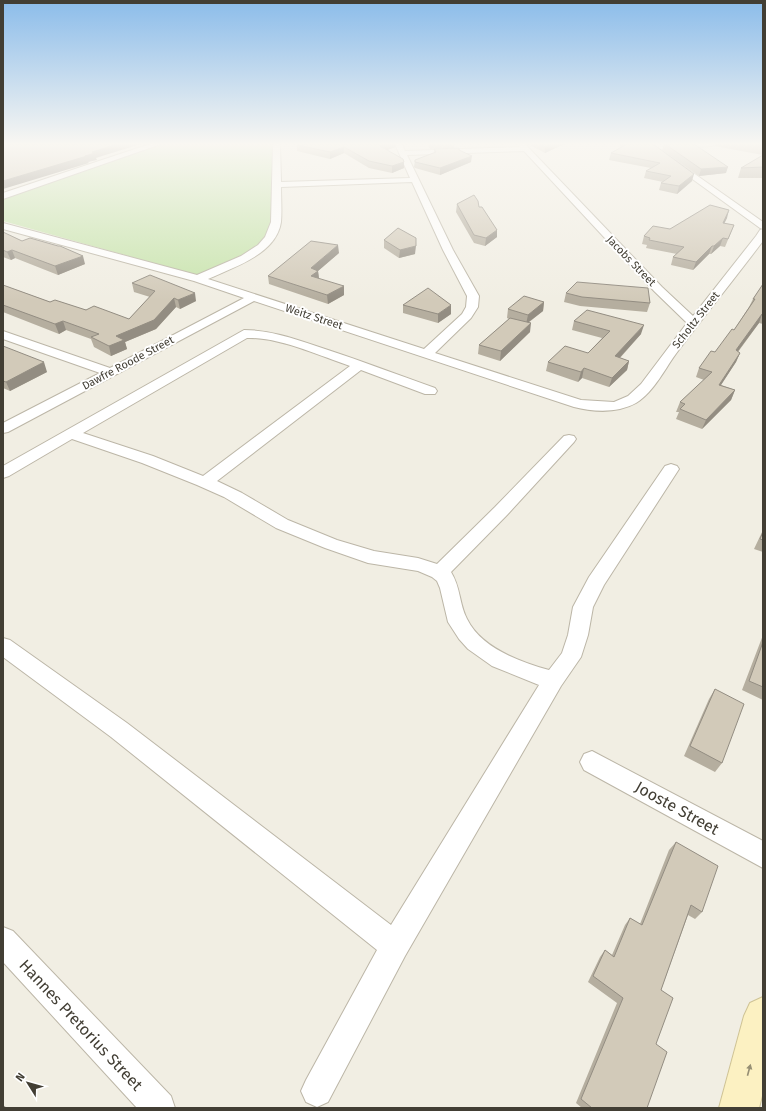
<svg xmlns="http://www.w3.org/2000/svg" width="766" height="1111" viewBox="0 0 766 1111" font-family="'Fira Sans',sans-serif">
<rect width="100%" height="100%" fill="#f1eee3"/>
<path fill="#c8e4ad" d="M159,144h116l-2,87 -13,17 -57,29 -200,-56v-23z"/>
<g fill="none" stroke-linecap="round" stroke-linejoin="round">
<g stroke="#bcb6a7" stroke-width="2">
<path id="street" d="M150,144h11l-158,55v-6z
M273,144h7l1,38 129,-4 -15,-34h7l3,7 115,-4 -2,-3h7l137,143 31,29 63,-80 4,-6 3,-1v12c-28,37 -57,73 -85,110 -13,17 -23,40 -42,52 -18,10 -42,9 -62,4l-320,-106 -246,131 -5,1v-10l97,-50 -97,-34v-8l107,37 134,-70 -50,-17 -191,-52v-6l194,52 44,-19 17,-11 7,-8 6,-15zM524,151l130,140 33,32 -46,61 -13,12 -14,6 -33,-2 -146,-47 36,-35 7,-11 1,-11 -26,-46 -46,-95zM412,182l31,68 24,46 -1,11 -4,7 -38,35 -216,-70c25,-12 68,-24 73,-57 1,-11 0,-24 0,-35z
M644,144h8l111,78v7l-3,-1z
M715,144l-3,2 -41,2 -4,-2 2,-2z
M244,330c28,0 54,10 81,19 37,12 73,26 110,39l2,3 -2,3h-10l-64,-24 -144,111 25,12 46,27 49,20 37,11 44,7 19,6 58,-57 69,-71 5,-1 5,1 2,3 -2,3 -67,73 -56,57c10,16 8,32 16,47 14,29 53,43 82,51l13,-17 6,-18 5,-28 16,-30 76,-111 6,-2 6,2 2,3 -75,116 -11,22 -5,28 -7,22 -20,29 -156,270 -77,146 -11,5 -11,-5 -5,-11 5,-11 71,-130 -266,-213 -108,-80v-19l7,2 117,83 264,202 148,-240 -47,-19 -24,-17 -9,-10 -11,-17 -8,-34 -3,-7 -5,-4 -14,-6 -50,-8 -43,-15 -49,-20 -52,-31 -27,-12 -55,-22 -70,-24 -63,37 -6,2v-12zM247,338c32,-1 73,18 103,28l-147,110 -50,-20 -70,-23z
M592,751l171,90v27l-179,-98 -4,-8 4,-8z
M3,927l10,4 158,165 4,12h-38l-134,-146z"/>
</g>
<g stroke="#cfc395" stroke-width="2">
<path id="secondary" d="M763,997v95l-4,16h-40l25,-92 6,-13z"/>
</g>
<use href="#street" fill="#fff" fill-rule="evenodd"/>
<use href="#secondary" fill="#fcf1c2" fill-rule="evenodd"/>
</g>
<path fill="#b5ae9f" d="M427,144h27v4l-24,1z
M528,144h36l-19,9z
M617,144h36l39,37 -15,13 -18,-4 2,-7 2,-1 -19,-4 2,-7 5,-3 -42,-8 2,-7 11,-6z
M664,144h30l32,29 -27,3 -37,-26z
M715,144h48v11l-49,-9z
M297,145l98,2 -8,3 17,12v6l-12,5 -23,-5 -25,-15 -14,6 -33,-8z
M434,149l25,1 12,12 -31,13 -25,-7 -1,-1 1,-7 19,-7z
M763,155v23h-25l3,-10z
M457,204l22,3 18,30 -12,9 -11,-3 -18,-31z
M727,218l-3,6 10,1 -9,22 -5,-1 -9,8h-2l-16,16 -22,-5 2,-8 4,-3 -31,-6 1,-3 -5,-1 2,-8 26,-7z
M3,232l19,9 63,23 -27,11 -43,-17 -4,2 -8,-3z
M384,240l31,14 -16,4 -15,-10z
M339,253l-21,18 1,7 25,17 -16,9 -59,-20 -1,-8z
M132,283l64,18 -16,8 -4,-2 -20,22 -31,13 2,7 -16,7 -17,-9 -3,-8 -25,-9 -7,4 -56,-22v-27l47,17 79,17 21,-22 -16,-5z
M763,284v40l-4,-1 -21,29 2,1 -4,9 -15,23 14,5 -4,10 -29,29 -26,-10 3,-7h-3l4,-10 24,-22 -8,-3 3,-9 16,-16 19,-22 15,-23 4,-8z
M566,293l84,10 -3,9 -67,-6 -16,-4z
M544,302l-1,9 -15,12 2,9 -30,29 -22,-7 1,-9 30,-26 -2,-1 1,-9z
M403,305l48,9 -13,9 -35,-10z
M574,321l67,13 -21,24 9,3 -2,9 -18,17 -27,-9 -4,4 -32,-11 2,-9 40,-9 14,-15 -30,-8z
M3,346l44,26 -37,19 -7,-3z
M763,530v22l-9,-3z
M763,635v65l-21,-10z
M715,689l7,74 -7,9 -31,-16 25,-57z
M676,842l26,70 -7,7 -7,-4 -27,75 -5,54 -9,64h-65l-6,-5 41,-100 -29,-21 12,-25 5,-7 7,5 13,-30 5,-7 10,6 29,-74z"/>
<path fill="#938d82" d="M118,144h23l-39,12 -6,2 1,2 -9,2 1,1 -86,26v-8l82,-25 7,-4 9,-3z
M384,144h11v3l-15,6v-7z
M550,144h14l-19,9v-6z
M344,147v6l-14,6v-7z
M472,156l-1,6 -31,13v-7z
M404,162v6l-12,5v-7z
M728,167l-2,6 -27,3 2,-7z
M694,174l-2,7 -15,13 2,-8z
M729,210l-2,8 -7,13 3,-8z
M497,230v7l-12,9 1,-8z
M723,238l-3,8 -9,8 3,-8z
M338,245l1,8 -21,18 1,8 -7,6 -1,-17z
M416,246l-1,8 -16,4 1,-8z
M712,246l-3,8 -16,16 3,-8z
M12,250l3,8 -4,2 -4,-8z
M83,256l2,8 -27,11 -3,-9z
M344,286v9l-16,9 -1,-9z
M195,293l1,8 -16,8 -2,-9z
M174,298l2,9 -20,22 -31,13 2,7 -16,7 -2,-10 7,-10z
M544,302l-1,9 -17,13 2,-9z
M451,305v9l-13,9v-9z
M762,314l-3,9 -27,36 4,-9z
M63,321l3,9 -7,4 -4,-10z
M531,323l-1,9 -30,29 1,-10z
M644,325l-3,9 -28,31 2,-9z
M740,353l-4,9 -21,32 4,-9z
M629,361l-2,9 -18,17 3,-9z
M44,362l3,10 -37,19 -4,-9z
M584,368l-2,10 -4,4 3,-10z
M735,390l-4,10 -29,29 4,-9z
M3,1105l4,3h-4z"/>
<path fill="#d2cab9" stroke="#938d82" d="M3,144h115l-26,8 3,1 -10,3h2l-84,25z
M298,144h86l-4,2 23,13 1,3 -12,4 -23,-5 -25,-14 -14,5 -33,-7z
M541,144h9l-5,3z
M627,144h26l41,30 -15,12 -18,-3 10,-7 -25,-5 14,-8 -49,-10z
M665,144h29l34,23 -27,2z
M459,148v2l13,6 -32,12 -25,-6v-2l21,-8 -2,-3z
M763,155v12l-22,1z
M474,195l4,6 1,6h3l15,23 -11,8 -12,-3 -17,-31z
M710,205l19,5 -6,13 11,2 -6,14 -5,-1 -9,8h-2l-16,16 -23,-5 11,-10 -35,-7 1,-2 -6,-2 9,-10 17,3z
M398,228l18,10v8l-16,4 -16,-10z
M3,232l19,9 8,-3 28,8h2l23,10 -28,10 -43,-16 -5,2 -4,-2z
M311,241l27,4 -27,23 7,3 -7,5 33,10 -17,9 -59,-19z
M150,275l45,18 -17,7 -4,-2 -20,22 -38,16 8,4 -15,6 -18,-9 8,-3 -36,-13 -8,3 -52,-19v-20l47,17 5,-2 31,10 8,-4 35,13 26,-28 -23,-8z
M577,282l71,6 2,15 -68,-6 -16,-4z
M763,284v30h-1l-26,36 4,3 -21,32 16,5 -29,30 -26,-11 5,-5 -5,-2 32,-30 -13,-4 12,-17 4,1 17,-23 2,1 21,-31h-2z
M428,288l23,17 -13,9 -35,-9z
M524,296l20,6 -16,13 -20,-6z
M587,310l57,15 -29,31 14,5 -17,17 -28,-10 -3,4 -33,-10 17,-16 23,7 22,-22 -36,-10z
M510,318l21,5 -30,28 -22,-6z
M3,346l41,16 -38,20 -3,-1z
M763,532v8l-3,-1z
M763,642v45l-14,-6z
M715,689l29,15 -22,59 -32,-17z
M676,842l42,24 -16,46 -11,-7 -30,85 12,8 -17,46 11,8 -20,56h-55l-11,-9 42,-101 -30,-22 12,-26 9,7 16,-39 12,7z"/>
<defs><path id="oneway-solid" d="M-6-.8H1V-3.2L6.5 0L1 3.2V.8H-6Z"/></defs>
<use fill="#968f74" href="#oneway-solid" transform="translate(749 1070) rotate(-75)"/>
<linearGradient id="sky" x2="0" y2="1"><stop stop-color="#8bbcea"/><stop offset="0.48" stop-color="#f9f7f2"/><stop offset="1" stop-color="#f9f7f2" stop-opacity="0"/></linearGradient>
<rect width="766" height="300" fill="url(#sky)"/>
<g text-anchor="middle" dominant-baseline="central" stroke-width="4" stroke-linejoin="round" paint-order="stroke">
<g font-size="11" fill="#423e34" stroke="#fff">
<text transform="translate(631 261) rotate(46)">Jacobs Street</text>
<text transform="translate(314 317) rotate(18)">Weitz Street</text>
<text transform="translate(696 320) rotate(-52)">Scholtz Street</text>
<text transform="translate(128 363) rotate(-28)">Dawfre Roode Street</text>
</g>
<g font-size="16" fill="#423e34" stroke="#fff">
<text transform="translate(677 808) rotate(29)">Jooste Street</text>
<text transform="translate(81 1025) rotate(47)">Hannes Pretorius Street</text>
</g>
</g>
<rect width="766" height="1111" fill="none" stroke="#423e34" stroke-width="8"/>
<g transform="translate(28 1083) rotate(307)" stroke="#ffffff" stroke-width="3" paint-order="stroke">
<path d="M0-3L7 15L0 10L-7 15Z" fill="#423e34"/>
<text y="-6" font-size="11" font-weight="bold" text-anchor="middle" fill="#423e34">N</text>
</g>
</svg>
